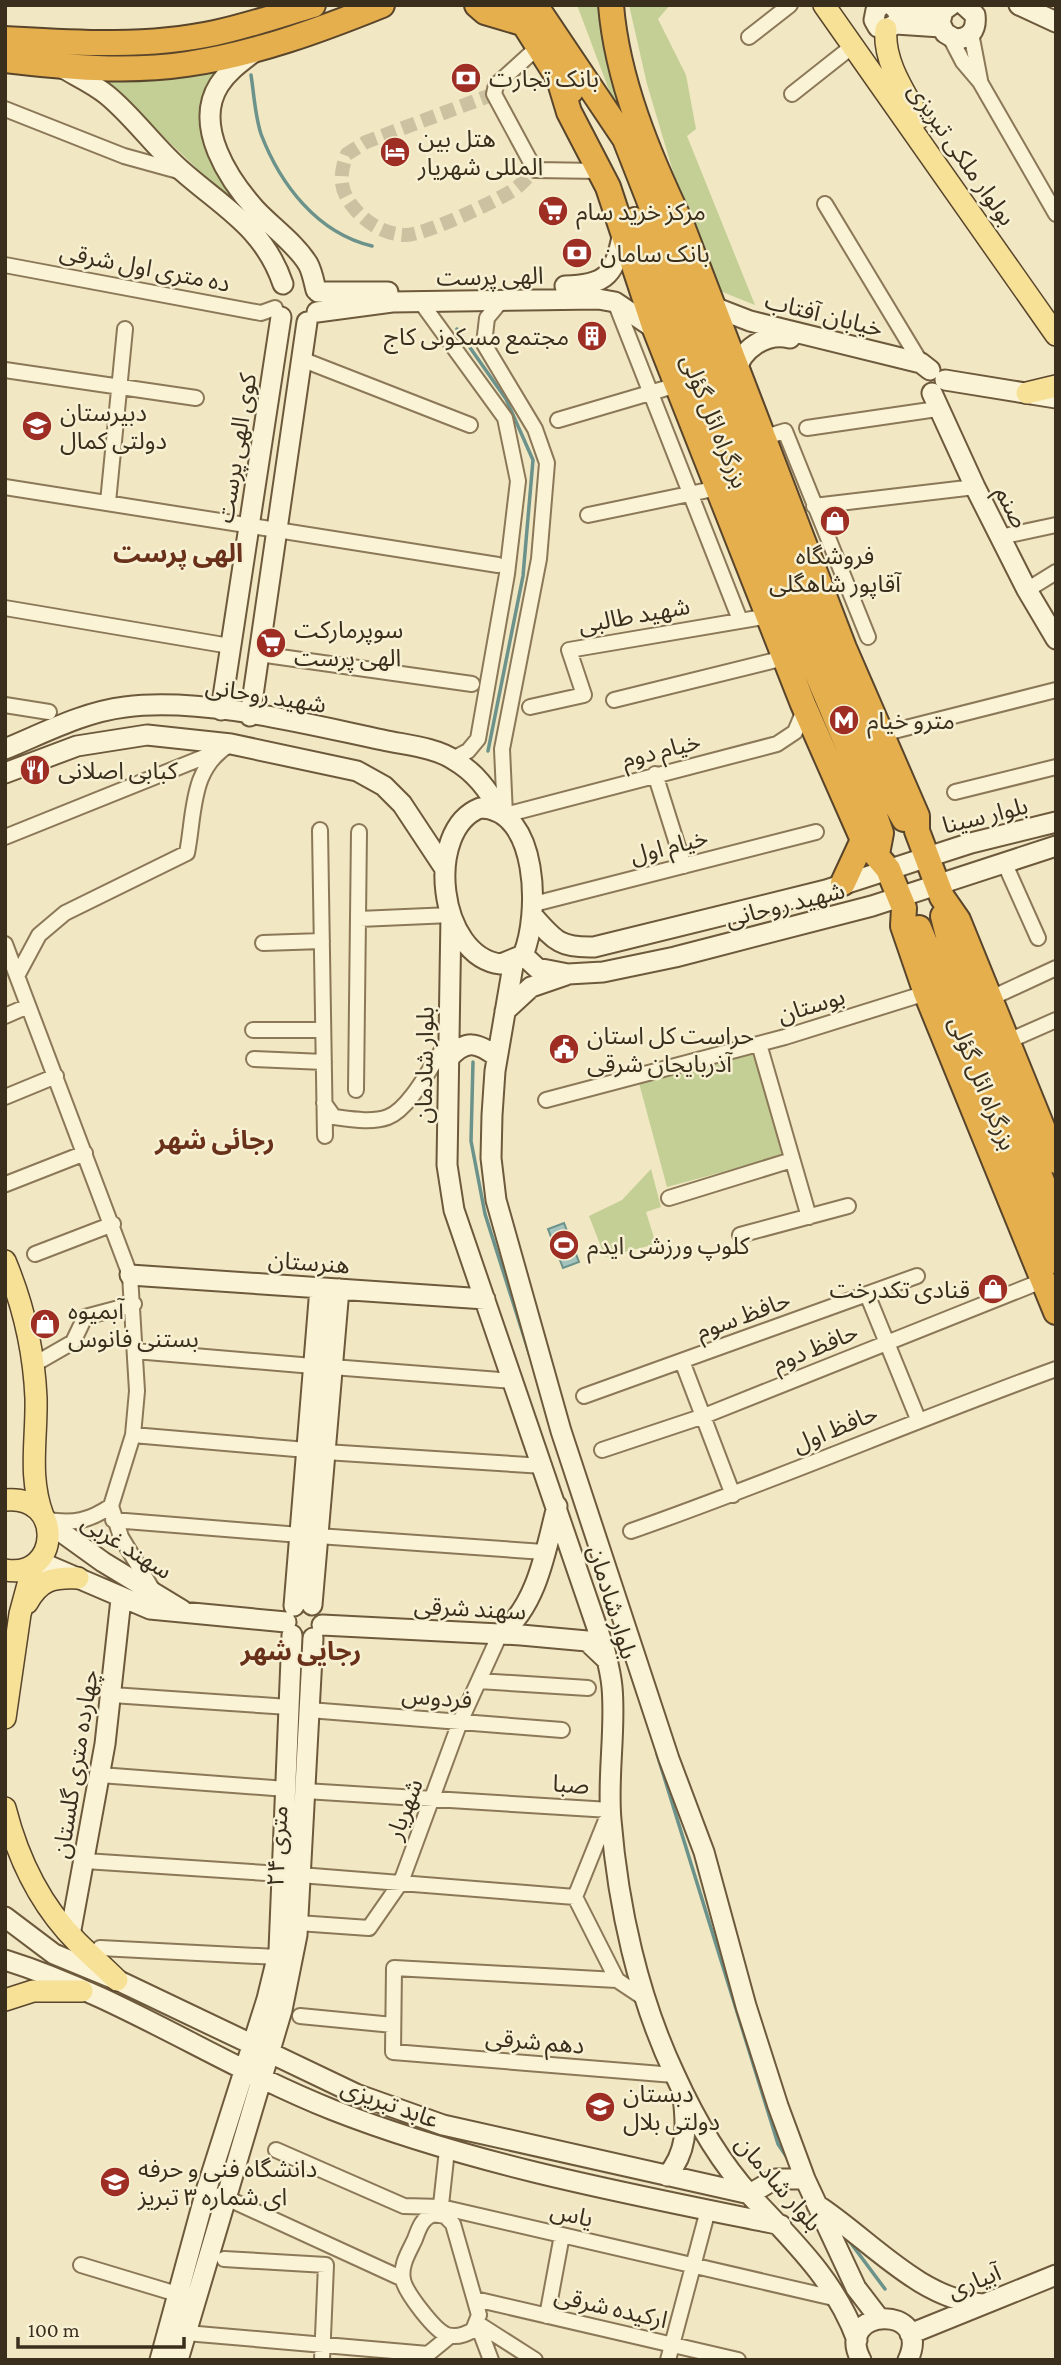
<svg xmlns="http://www.w3.org/2000/svg" width="1061" height="2365" viewBox="0 0 1061 2365" font-family="'Crimson Pro','Noto Sans Arabic',serif">
<rect width="100%" height="100%" fill="#f1e7c2"/>
<path fill="#c3cf95" d="M577,5h29l27,114 -12,3z
M629,5h41l-12,14 28,56 10,54 -9,7 68,169 -35,-14 -35,-79 -38,-128z
M217,68c-10,22 -17,52 -12,77 4,16 20,34 28,48l-3,7 -128,-122z
M754,1052l28,104 -115,31 -28,-104z
M651,1169l10,38 -15,5 10,32 -51,13 -16,-41 33,-16z"/>
<path fill="#a4c3bc" stroke="#6b928b" stroke-width="2" d="M564,1223l15,39 -16,6 -15,-39z"/>
<g fill="none" stroke-linecap="round" stroke-linejoin="round">
<path stroke="#6b928b" stroke-width="3.5" d="M251,75c3,19 4,41 10,59 19,50 56,99 111,112
M457,329l49,70 27,61 -10,116 -35,175
M473,1062l-2,79 14,73 45,142
M657,1754l121,390 10,15
M847,2238l38,51"/>
<path stroke="#ccc2a1" stroke-width="14" stroke-dasharray="14 7" stroke-linecap="butt" d="M494,94l-128,48 -19,12c-8,21 -8,36 7,54 13,16 31,26 51,27 18,1 94,-35 110,-46 7,-5 13,-13 20,-19"/>
<g stroke="#8b7858" stroke-width="18">
<path id="street" d="M971,33l9,47
M749,37l41,-32
M950,37l13,25 17,20 76,132
M538,47l-42,38 -2,9 41,76 65,1
M792,94l62,-49
M5,109l119,47 58,16
M825,204l96,159
M5,265l256,48 14,-5
M502,300l-15,18 -3,26 51,85 12,34 -8,96 -37,190 3,66 272,-71 18,-12 10,-24
M420,301l85,117 13,63 -11,93 -29,165 -10,12 -15,8
M615,302l125,318
M301,359l169,66
M5,370l191,28
M558,420l119,-35
M807,428l130,-19
M762,438l23,-7 83,206
M5,487l493,78
M108,502l17,-173
M814,506l161,-19
M588,515l130,-27
M1000,537l56,-12
M1027,590l29,-18
M5,608l225,38
M259,654l213,30
M614,700l170,-42
M5,705l44,7
M530,707l54,-12 -15,-45 200,-34
M882,734l174,-44
M655,774l29,92
M955,792l101,-25
M320,830l5,306
M5,837l209,-84
M1004,862l34,76
M534,904l282,-72
M359,919l92,-4
M263,943l59,-2
M5,944l12,32
M989,999l67,-31
M5,1016l23,-10
M253,1030h70
M1006,1042l50,-22
M759,1044l50,173
M254,1059l70,3
M356,1090l3,-258
M5,1097l51,-21
M546,1100l239,-63 141,-44
M324,1103l10,14c16,2 38,6 54,0 23,-9 45,-55 60,-76
M6,1184l79,-31
M669,1198l123,-38
M740,1235l108,-29
M35,1254l78,-30
M867,1294l51,125
M135,1351l178,15
M682,1361l51,134
M33,1365l40,-23 12,-25 49,-13
M332,1367l182,14
M584,1396l333,-120
M133,1435l174,15
M602,1450l102,-34 338,-135
M325,1452l219,14
M47,1520c27,4 42,1 64,-14
M113,1520l187,15
M631,1531c143,-50 282,-110 425,-162
M318,1536l226,16
M154,1592l-33,-55 -10,-31 22,-71 4,-44 -7,-116 -113,-299 22,-41 26,-22 122,-60c8,-41 3,-86 44,-109
M479,1681l109,7
M112,1695l177,12
M309,1710l253,20
M100,1775l186,14
M305,1791l305,19 -35,87 42,83 30,20
M85,1861l197,13
M300,1875l275,22
M298,1923l71,5 32,-46 59,-160 40,-88
M100,1948l177,9
M617,1980l-223,-12 -1,84 281,23
M300,2016l93,9
M276,2150l128,56 37,1 397,92
M220,2195l183,84
M434,2214l11,2 8,8 26,91 -6,15c-8,5 -16,8 -26,5 -12,-4 -41,-42 -44,-55 -3,-15 6,-28 12,-41 4,-11 7,-21 19,-25z
M440,2214l7,-64
M224,2259l102,6 -4,95
M81,2265l96,29
M475,2299l263,61
M547,2316l15,-81
M477,2323l58,37
M477,2323l14,37
M186,2333l242,21 22,-18
M668,2360l40,-150"/>
</g>
<g stroke="#6d593b" stroke-width="23">
<path id="secondary" d="M881,5l-5,5 -2,10 4,7 8,2 10,-5c5,-7 2,-15 -5,-19
M951,5l-8,6 -3,12 5,10 10,6c15,0 22,-9 20,-24l-11,-10
M1019,5l37,17
M898,11h45
M896,24l45,3
M254,52c-13,10 -26,19 -35,33 -26,41 10,95 37,125 16,17 40,34 52,54 4,7 6,18 8,26
M61,67c15,9 33,17 46,28 27,22 48,53 75,76 42,37 82,57 101,113
M565,286c43,-1 50,-12 58,-54
M318,292h70
M708,300l11,9 31,12 171,42 9,7
M317,312l75,-10 206,-3 17,3 40,27
M736,373c4,-24 31,-41 54,-35
M945,380l111,18
M932,393l43,94 52,103 29,49
M221,710l60,-393
M250,716l57,-394
M5,749c39,-16 78,-37 120,-42 78,-10 181,17 258,33 22,5 52,7 71,20 21,12 34,30 46,51
M5,773l72,-27 70,-11 84,9 126,27 27,15 18,18 43,65
M480,808c59,0 60,108 43,147l-22,9c-63,-7 -77,-134 -21,-156z
M451,915l-4,250 7,45 151,441c3,12 6,24 7,36 4,44 -5,89 -1,133 7,86 27,177 64,255 19,42 45,87 76,121 42,45 84,84 106,144
M533,916c22,25 27,32 61,31l232,-57 145,-47 85,-21
M523,955l14,13 31,6 35,-2 72,-15 197,-51 184,-60
M514,960l-19,111 -3,44 -1,43 5,42 65,231 108,328 35,93 42,154 32,100 27,73 51,109 23,30
M505,1011l26,-24 35,-12
M448,1059c18,-20 29,-17 49,-2
M130,1275l355,24
M46,1521l57,41 79,48
M38,1561l112,48 136,13
M312,1605l27,-316
M294,1606l26,-318
M322,1625l199,10 66,6 20,19
M500,1634c37,-27 46,-85 57,-128
M5,1917l49,37 63,26 239,114 87,31 307,69 25,-15h30
M70,1935l35,-191 16,-145
M5,1960c115,36 217,106 328,150 140,55 301,85 448,115
M667,2176c20,-24 20,-48 16,-79
M817,2205c51,33 103,95 166,99
M910,2334l146,-59
M160,2360l46,-169 61,-192 12,-49 13,-315
M178,2360l104,-350 15,-75 16,-297
M861,2360c-28,-53 73,-57 47,0"/>
</g>
<g stroke="#59452c" stroke-width="24">
<path id="primary" d="M824,5l232,330
M886,29c-3,32 18,62 33,89
M1027,393l29,-7
M5,1261c18,43 29,91 31,137 1,42 -8,78 7,118
M5,1500c60,-6 55,80 0,70
M27,1603c13,-23 25,-26 51,-25
M5,1718l15,-104 13,-48
M5,1808c13,51 35,97 72,134 13,13 27,25 40,38
M5,2000l28,-9h49"/>
</g>
<g stroke="#59452c" stroke-width="28">
<path id="highway" d="M477,5l8,7 37,11
M512,5l47,74 12,12
M535,5l90,134 197,502 62,143 20,35
M611,5c6,75 38,151 70,218l163,425 73,168v15l25,66 16,23 98,241
M5,39c69,4 141,9 210,-6 33,-7 65,-18 98,-28
M5,60c60,7 122,13 182,4 68,-10 133,-34 195,-59
M559,79l10,33 39,75 47,142 148,375 60,136 25,29 16,39 -1,18 23,67 130,319
M635,220l165,414 64,150 17,49 -4,21
M843,883l20,-43
M943,916l12,47 101,253
M919,928l137,333"/>
</g>
<use href="#street" stroke="#fbf3d5" stroke-width="14"/>
<use href="#secondary" stroke="#fbf3d5" stroke-width="19"/>
<use href="#primary" stroke="#f6e197" stroke-width="21"/>
<use href="#highway" stroke="#e5af4d" stroke-width="24"/>
</g>
<defs>
<g id="bank-disc" transform="scale(1.575)"><circle r="9.5" fill="#9e2e24" stroke="#f7f0d2"/><path d="M-6-4H6V4H-6ZM0-2.3a2.3 2.3 0 1 0 0 4.6a2.3 2.3 0 1 0 0-4.6Z" fill="#fff"/></g>
<g id="hotel-disc" transform="scale(1.575)"><circle r="9.5" fill="#9e2e24" stroke="#f7f0d2"/><path d="M-6-4.5h1.5V1H6V5H4.5V3h-9V5H-6ZM-4 0a1.8 1.8 0 1 1 3.6 0ZM.5 0V-2.5h3Q6-2.5 6 0Z" fill="#fff"/></g>
<g id="supermarket-disc" transform="scale(1.575)"><circle r="9.5" fill="#9e2e24" stroke="#f7f0d2"/><path d="M-6-5.5h2.5l.6 2H6L4.5 2H-2.5L-4.4-4H-6ZM-1.5 3.2a1.3 1.3 0 1 0 .1 0ZM3 3.2a1.3 1.3 0 1 0 .1 0Z" fill="#fff"/></g>
<g id="building-disc" transform="scale(1.575)"><circle r="9.5" fill="#9e2e24" stroke="#f7f0d2"/><path d="M-4-6H4V6H1V3H-1V6H-4ZM-2.5-4.3h1.7v1.8h-1.7ZM.8-4.3h1.7v1.8H.8ZM-2.5-1h1.7V.8h-1.7ZM.8-1h1.7V.8H.8Z" fill="#fff"/></g>
<g id="school-disc" transform="scale(1.575)"><circle r="9.5" fill="#9e2e24" stroke="#f7f0d2"/><path d="M0-5L7-2L0 1L-7-2ZM-4 1L0 2.5L4 1V4Q0 6-4 4Z" fill="#fff"/></g>
<g id="shop-disc" transform="scale(1.575)"><circle r="9.5" fill="#9e2e24" stroke="#f7f0d2"/><path d="M-5-2.5h2.3a2.7 3.5 0 0 1 5.4 0H5L5.5 6h-11ZM-1.5-2.5h3a1.5 2.3 0 0 0-3 0Z" fill="#fff"/></g>
<g id="metro-disc" transform="scale(1.575)"><circle r="9.5" fill="#9e2e24" stroke="#f7f0d2"/><path d="M-5.5 5V-5H-3L0 0L3-5H5.5V5H3V-.5L0 4L-3-.5V5Z" fill="#fff"/></g>
<g id="restaurant-disc" transform="scale(1.575)"><circle r="9.5" fill="#9e2e24" stroke="#f7f0d2"/><path d="M-5-6h1v4h1v-4h1v4h1v-4h1v5L-1.5 .5V6h-2V.5L-5-1ZM5-6V6H3V1.5H1.5Q1.5-4 5-6Z" fill="#fff"/></g>
<g id="civic-disc" transform="scale(1.575)"><circle r="9.5" fill="#9e2e24" stroke="#f7f0d2"/><path d="M-.6-6.5H3V-4.5H.6V-3L4-1V1h2V6H-6V1h2V-1L-.6-3ZM-1.2 2.5V6h2.4V2.5Z" fill="#fff"/></g>
<g id="stadium-disc" transform="scale(1.575)"><circle r="9.5" fill="#9e2e24" stroke="#f7f0d2"/><path d="M0-5a6.5 5 0 1 0 0 10a6.5 5 0 1 0 0-10ZM-3.5-1.8h7v3.6h-7Z" fill="#fff"/></g>
<g id="university-disc" transform="scale(1.575)"><circle r="9.5" fill="#9e2e24" stroke="#f7f0d2"/><path d="M0-5L7-2L0 1L-7-2ZM-4 1L0 2.5L4 1V4Q0 6-4 4Z" fill="#fff"/></g>
</defs>
<g fill-rule="evenodd">
<use href="#bank-disc" x="466" y="78"/>
<use href="#hotel-disc" x="395" y="152"/>
<use href="#supermarket-disc" x="553" y="211"/>
<use href="#bank-disc" x="577" y="253"/>
<use href="#building-disc" x="592" y="336"/>
<use href="#school-disc" x="37" y="426"/>
<use href="#shop-disc" x="835" y="521"/>
<use href="#supermarket-disc" x="271" y="643"/>
<use href="#metro-disc" x="844" y="720"/>
<use href="#restaurant-disc" x="35" y="770"/>
<use href="#civic-disc" x="564" y="1049"/>
<use href="#stadium-disc" x="564" y="1245"/>
<use href="#shop-disc" x="993" y="1289"/>
<use href="#shop-disc" x="45" y="1324"/>
<use href="#school-disc" x="600" y="2107"/>
<use href="#university-disc" x="115" y="2182"/>
</g>
<g text-anchor="middle" dominant-baseline="central" stroke-width="5" stroke-linejoin="round" paint-order="stroke">
<g font-size="24" fill="#3a2e1d" stroke="#f7f0d2" text-anchor="start">
<text x="489" y="78">بانک تجارت</text>
<text x="418" y="138">هتل بین<tspan x="418" dy="28">المللی شهریار</tspan></text>
<text x="576" y="211">مرکز خرید سام</text>
<text x="600" y="253">بانک سامان</text>
<text x="569" y="336" text-anchor="end">مجتمع مسکونى کاج</text>
<text x="60" y="412">دبیرستان<tspan x="60" dy="28">دولتی کمال</tspan></text>
<text x="835" y="555" text-anchor="middle">فروشگاه<tspan x="835" dy="28">آقاپور شاهگلی</tspan></text>
<text x="294" y="629">سوپرمارکت<tspan x="294" dy="28">الهی پرست</tspan></text>
<text x="867" y="720">مترو خیام</text>
<text x="58" y="770">کبابی اصلانی</text>
<text x="587" y="1035">حراست کل استان<tspan x="587" dy="28">آذربایجان شرقی</tspan></text>
<text x="587" y="1245">کلوپ ورزشی ایدم</text>
<text x="970" y="1289" text-anchor="end">قنادی تکدرخت</text>
<text x="68" y="1310">آبمیوه<tspan x="68" dy="28">بستنی فانوس</tspan></text>
<text x="623" y="2093">دبستان<tspan x="623" dy="28">دولتی بلال</tspan></text>
<text x="138" y="2168">دانشگاه فنی و حرفه<tspan x="138" dy="28">ای شماره ۳ تبریز</tspan></text>
</g>
<g font-size="24" fill="#3a2e1d" stroke="#f7f0d2">
<text transform="translate(962 154) rotate(55)">بولوار ملکی تبریزی</text>
<text transform="translate(145 267) rotate(11)">ده متری اول شرقی</text>
<text transform="translate(490 276) rotate(-1)">الهی پرست</text>
<text transform="translate(824 314) rotate(14)">خیابان آفتاب</text>
<text transform="translate(715 421) rotate(68)">بزرگراه ائل گؤلی</text>
<text transform="translate(236 448) rotate(-81)">کوی الهی پرست</text>
<text transform="translate(1012 507) rotate(63)">صنم</text>
<text transform="translate(634 615) rotate(-10)">شهید طالبی</text>
<text transform="translate(266 695) rotate(9)">شهید روحانی</text>
<text transform="translate(661 750) rotate(-14)">خیام دوم</text>
<text transform="translate(985 815) rotate(-14)">بلوار سینا</text>
<text transform="translate(669 846) rotate(-14)">خیام اول</text>
<text transform="translate(785 904) rotate(-14)">شهید روحانی</text>
<text transform="translate(811 1005) rotate(-17)">بوستان</text>
<text transform="translate(424 1065) rotate(-89)">بلوار شادمان</text>
<text transform="translate(983 1083) rotate(68)">بزرگراه ائل گؤلی</text>
<text transform="translate(309 1262) rotate(4)">هنرستان</text>
<text transform="translate(743 1315) rotate(-20)">حافظ سوم</text>
<text transform="translate(815 1347) rotate(-22)">حافظ دوم</text>
<text transform="translate(835 1428) rotate(-22)">حافظ اول</text>
<text transform="translate(127 1546) rotate(32)">سهند غربی</text>
<text transform="translate(613 1602) rotate(73)">بلوار شادمان</text>
<text transform="translate(470 1608) rotate(3)">سهند شرقی</text>
<text transform="translate(437 1697) rotate(5)">فردوس</text>
<text transform="translate(75 1764) rotate(-81)">چهارده متری گلستان</text>
<text transform="translate(571 1784) rotate(4)">صبا</text>
<text transform="translate(404 1809) rotate(-69)">شهریار</text>
<text transform="translate(277 1846) rotate(-87)">۲۴ متری</text>
<text transform="translate(535 2041) rotate(5)">دهم شرقی</text>
<text transform="translate(390 2103) rotate(20)">عابد تبریزی</text>
<text transform="translate(779 2183) rotate(49)">بلوار شادمان</text>
<text transform="translate(572 2214) rotate(13)">یاس</text>
<text transform="translate(974 2281) rotate(-22)">آبیاری</text>
<text transform="translate(611 2307) rotate(13)">ارکیده شرقی</text>
</g>
<g font-size="26" font-weight="bold" fill="#6a311a" stroke="#f7f0d2">
<text x="178" y="553">الهی پرست</text>
<text x="215" y="1140">رجائی شهر</text>
<text x="301" y="1651">رجایی شهر</text>
</g>
</g>
<rect width="1061" height="2365" fill="none" stroke="#3a2e1d" stroke-width="14"/>
<path d="M18 2337v10h166v-10" fill="none" stroke="#3a2e1d" stroke-width="3.5"/>
<text x="28" y="2337" font-size="21" fill="#3a2e1d" stroke="#f7f0d2" stroke-width="5" paint-order="stroke">100 m</text>
</svg>
